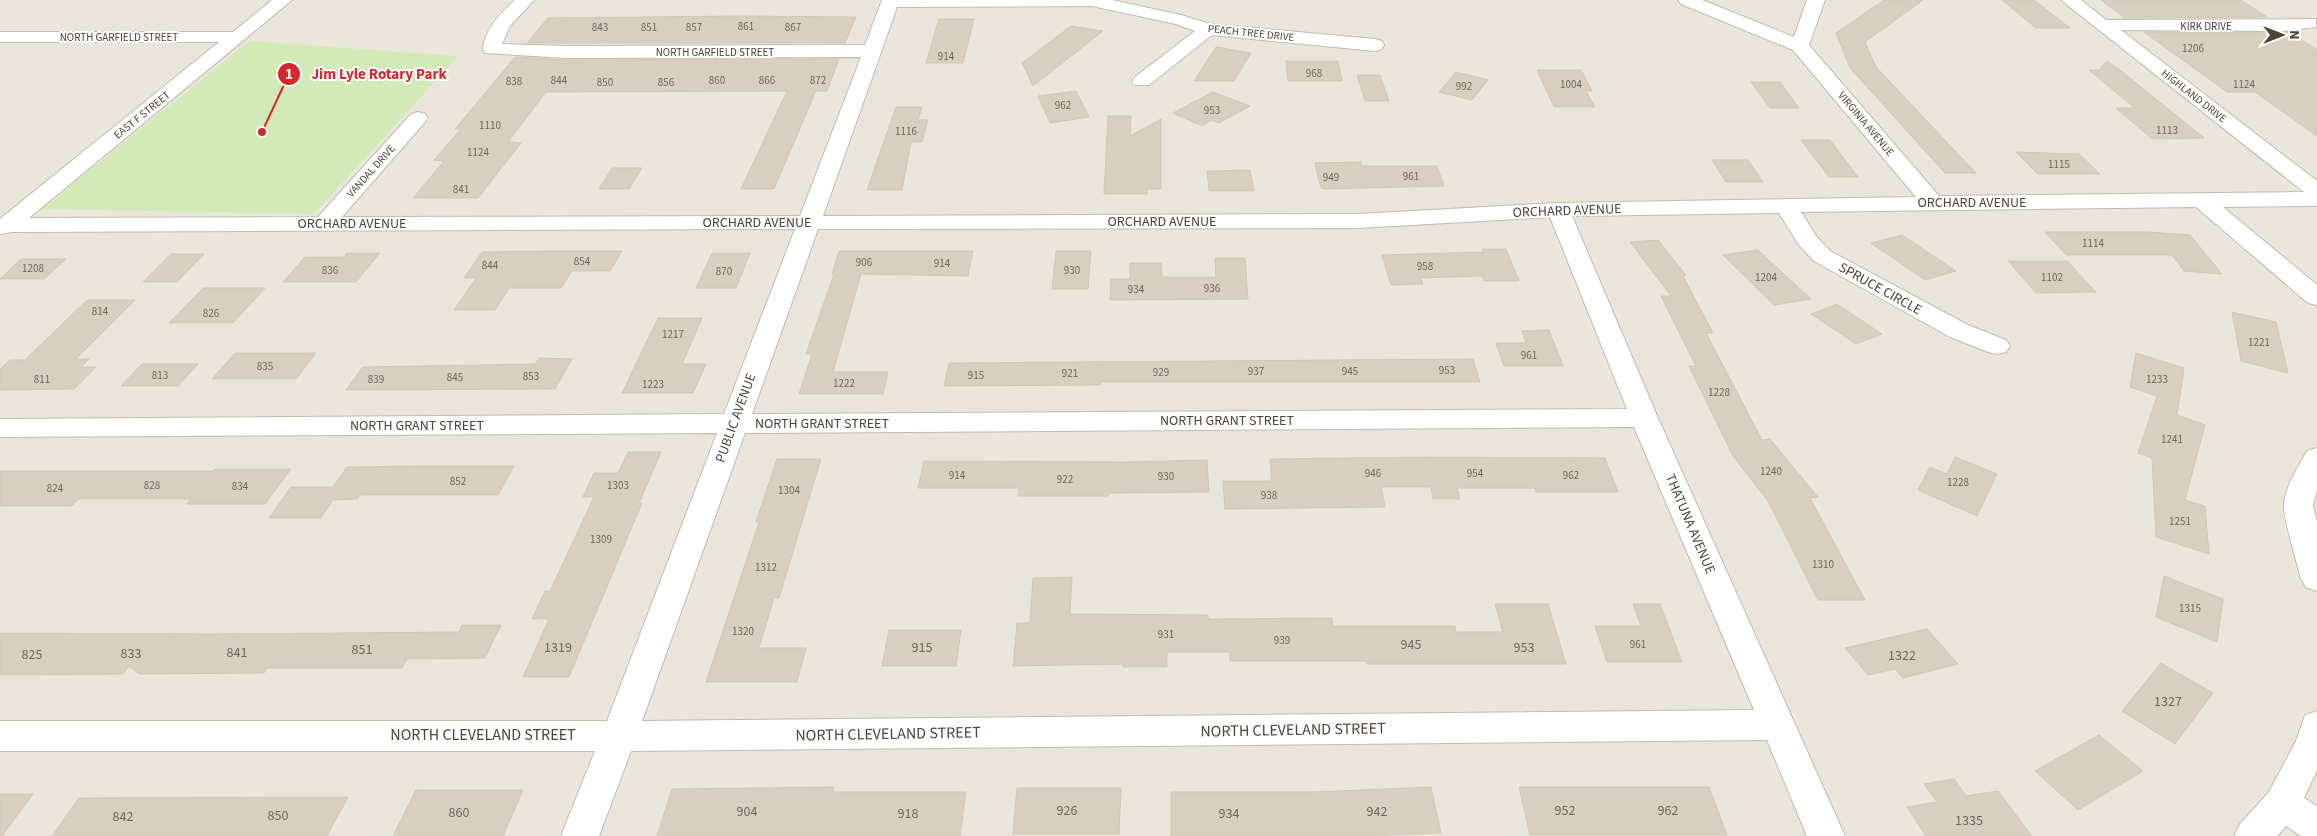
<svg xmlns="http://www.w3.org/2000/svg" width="2317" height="836" viewBox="0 0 2317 836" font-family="'Source Sans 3',sans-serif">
<rect width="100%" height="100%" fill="#f6f3ec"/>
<path fill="#eae5da" d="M0,0h2317v836h-2317z"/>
<path fill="#d2eab5" d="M249,41l209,15 -144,158 -272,-5z"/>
<path fill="#d8cfc1" stroke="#d3c7b4" d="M1884,0h39l-58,42 11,25 100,106h-31l-95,-105 -14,-35z
M2002,0h32l36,28h-34z
M2101,0h140l26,17 -142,1z
M740,16l116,1 -11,26h-318l21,-25z
M939,19h35l-11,44h-37z
M1071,26l32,5 -70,55 -11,-23z
M2144,32h146l27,18v86l-62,-44h-28z
M1216,47l35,6 -17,28h-40z
M515,57l53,3 271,-1 -12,32h-11l-42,98h-33l46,-98 -241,1 -38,50 13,1 -43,55h-65l31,-37 -10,-1 27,-31h-6z
M1286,61h52l4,20h-54z
M2107,61l13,9 84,68 -52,1 -36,-31h19l-46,-38h10z
M1537,70h44l11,21h-6l9,16h-41z
M1456,72l32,8 -16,20 -33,-8z
M1357,75h23l9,26h-24z
M1751,82h29l19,26h-29z
M1076,91l13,26 -39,6 -12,-27z
M1213,92l37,14 -31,17 -7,-3 -10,6 -29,-13z
M896,107h26l-4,13h10l-6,22h-11l-9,48h-35z
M1108,116h23l-1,20 31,-17v70h-14v5h-43z
M1801,140h29l28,37h-29z
M2016,152l63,2 21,20h-62z
M1712,160h36l15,22h-37z
M1361,162l1,4h75l7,20 -121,3 -3,-4 -5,-22z
M612,168h30l-13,21h-30z
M1250,170l4,21h-45l-2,-20z
M2045,232h105l40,3 32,39 -38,-3 -12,-16h-106z
M1902,235l54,36 -31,9 -54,-37z
M1658,240l28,35 -3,1 30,57h-7l56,107 8,-1 48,58 -8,1 55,102h-47l-50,-99 -35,-45 -44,-90h7l-35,-70h10l-41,-54z
M1482,249h24l13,32h-35l-2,-5 -61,2 2,6 -32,1 -9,-30 102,-3z
M1758,250l53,49 -37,6 -51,-50z
M554,251h68l-12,20h-38l-11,17h-52l-14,22h-41l22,-32h-12l18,-26z
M839,251h134l-5,25 -107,-2 -28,98h55l-5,22h-84l13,-40h-6l28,-80h-2z
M1056,251h35l-3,38h-36z
M347,253h33l-24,29h-73l22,-25h39z
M712,253h38l-14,35h-40z
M171,254h33l-27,28h-34z
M1215,258h30l3,41 -138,1 1,-21h19v-16h31l1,14h54z
M21,259h45l-22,20h-44z
M2008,261h59l29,31 -60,1z
M203,288h62l-32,35h-64z
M87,300h48l-59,59h13l-8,8h15l-22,22 -74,1v-21l10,-9h15z
M1837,304l45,30 -26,10 -45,-30z
M2232,312l44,10 12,51 -47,-12z
M658,318h44l-20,46h24l-13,29h-71z
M1549,330l14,36h-59l-8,-23h30l-4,-12z
M235,353h81l-20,26h-84z
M2136,353l48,15 -7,47 28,10 -20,75 20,6 4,48 -53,-17 -4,-79 -14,-5 19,-57 -27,-9z
M539,358l33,1 -17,30 -209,1 17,-23 172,-3z
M1473,359l7,23h-379l-1,3 -156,1 5,-23z
M142,364h56l-20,22h-57z
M628,452h33l-22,51h3l-73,174h-46l26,-58h-17l13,-28h5l44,-94h-11l11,-24h24z
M1424,457l181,1 13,34h-82l-1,-4h-78l3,11h-27l-2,-12h-50l4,20 -160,2 -2,-28h49l-2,-22z
M1955,457l42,17 -20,42 -59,-26 12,-23 17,7z
M777,459h44l-42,139h-5l-15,50h47l-9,34h-91l53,-160h-3z
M1207,460l2,32 -100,1 -1,3h-90l1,-8h-101l6,-27 201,1z
M418,466h96l-16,29h-138l-3,4 -24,1 -12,18h-52l22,-31h42l14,-20z
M215,469h76l-26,35h-78l4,-5h-113l-6,7h-72v-35h214z
M2164,576l59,23 -6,43 -61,-25z
M1072,577l-2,37 138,1v4l124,-1 1,8h122l1,6h47l-8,-28h53l18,60h-199l-1,-3h-136v-9h-63v15h-44v-3l-110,2 4,-43h13l3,-45z
M1633,604h27l22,58h-75l-12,-36h46z
M462,625h39l-16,33 -78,1 -5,9h-135l-3,5 -125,1 -10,-8 -6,8 -123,1v-42l210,1 249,-2z
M1927,629l31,35 -55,14 -8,-9 -27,6 -23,-27z
M889,630h72l-5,36h-74z
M2161,663l52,30 -38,51 -53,-33z
M2099,735l44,36 -65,39 -43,-39z
M1954,779l12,17 32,-5 34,45h-106l-19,-29 30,-5 -13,-18z
M834,787l-1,5h133l-6,44h-303l15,-47z
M1431,787l10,46 -75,3h-195v-44h144z
M1519,787h190l18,48h-197z
M1017,788h104l-2,46h-106z
M416,790h107l-20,46h-110z
M0,794h33l-31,42h-2z
M348,797l-21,39h-275l27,-38z"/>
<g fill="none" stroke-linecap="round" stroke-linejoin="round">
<g stroke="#c2bbae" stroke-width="2">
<path id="minor" d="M272,0h20l-263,218 289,-1 93,-103 7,-2 7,2 3,4 -3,4 -83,95 458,-1 61,-159 -293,1 -83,-5 -2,-4c2,-20 17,-36 32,-49h19l-24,26 -8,18 66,2 297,-1 17,-45h230l69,15 29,9 165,15 7,2 2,4 -2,4 -7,2 -163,-16 -63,50h-14l-3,-4 3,-4 60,-46 -19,-7 -84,-18 -195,1 -74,209 535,-2 200,-11 358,-6 -123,-147 -112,-46 -3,-4h24l92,37 13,-37h18l-16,45 130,151 365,-4 -243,-192h20l25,20 210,-1v8l-32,4 -163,-1 196,151v25l-94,1 94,78v20l-9,-2 -112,-96 -395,5 15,24 14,15 138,74 38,15 4,6 -4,6 -9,2 -9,-2 -38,-15 -136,-76 -15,-16 -20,-32 -207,3 86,202 187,418h-38l-40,-96 -1136,11 -32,85h-38l34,-85h-595v-30h607l110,-288 -717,4v-18l724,-5 71,-185 -783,3 -12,2v-15l219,-177h-219v-10h233zM1550,217l77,192 -875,5 66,-185 540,-1zM1634,427l120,283 -1112,11 103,-288z
M2317,448v42l-4,15 4,16v70l-11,-4 -5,-8c-3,-14 -19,-64 -17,-75 2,-19 14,-37 23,-53z
M2317,711v59l-13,28 13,8v30h-16l-15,-10 -9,10h-43l6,-12 29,-32 27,-51 9,-26z"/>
</g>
<use href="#minor" fill="#fff" fill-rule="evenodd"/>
</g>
<g text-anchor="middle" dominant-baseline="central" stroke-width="4" stroke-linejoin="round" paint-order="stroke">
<g font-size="11" fill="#6e675b">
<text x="746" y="26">861</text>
<text x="600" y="27">843</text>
<text x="649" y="27">851</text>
<text x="694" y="27">857</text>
<text x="793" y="27">867</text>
<text x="2193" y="48">1206</text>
<text x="946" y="56">914</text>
<text x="1314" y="73">968</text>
<text x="559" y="80">844</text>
<text x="717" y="80">860</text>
<text x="767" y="80">866</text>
<text x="818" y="80">872</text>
<text x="514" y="81">838</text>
<text x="605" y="82">850</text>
<text x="666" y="82">856</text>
<text x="1571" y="84">1004</text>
<text x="2244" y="84">1124</text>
<text x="1464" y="86">992</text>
<text x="1063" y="105">962</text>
<text x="1212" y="110">953</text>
<text x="490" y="125">1110</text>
<text x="2167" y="130">1113</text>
<text x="906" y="131">1116</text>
<text x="478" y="152">1124</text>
<text x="2059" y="164">1115</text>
<text x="1411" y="176">961</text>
<text x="1331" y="177">949</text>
<text x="461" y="189">841</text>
<text x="2093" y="243">1114</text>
<text x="582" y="261">854</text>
<text x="864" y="262">906</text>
<text x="942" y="263">914</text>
<text x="490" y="265">844</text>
<text x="1425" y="266">958</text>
<text x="33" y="268">1208</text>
<text x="330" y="270">836</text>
<text x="1072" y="270">930</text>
<text x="724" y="271">870</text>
<text x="1766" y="277">1204</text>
<text x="2052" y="277">1102</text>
<text x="1212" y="288">936</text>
<text x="1136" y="289">934</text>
<text x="100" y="311">814</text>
<text x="211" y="313">826</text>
<text x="673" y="334">1217</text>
<text x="2259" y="342">1221</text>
<text x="1529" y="355">961</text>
<text x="265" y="366">835</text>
<text x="1447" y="370">953</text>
<text x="1256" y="371">937</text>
<text x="1350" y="371">945</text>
<text x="1161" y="372">929</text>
<text x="1070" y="373">921</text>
<text x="160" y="375">813</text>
<text x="976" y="375">915</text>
<text x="531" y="376">853</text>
<text x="455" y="377">845</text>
<text x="42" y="379">811</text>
<text x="376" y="379">839</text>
<text x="2157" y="379">1233</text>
<text x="844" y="383">1222</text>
<text x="653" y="384">1223</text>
<text x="1719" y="392">1228</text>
<text x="2172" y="439">1241</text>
<text x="1771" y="471">1240</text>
<text x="1373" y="473">946</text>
<text x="1475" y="473">954</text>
<text x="957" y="475">914</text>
<text x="1571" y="475">962</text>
<text x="1166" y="476">930</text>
<text x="1065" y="479">922</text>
<text x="458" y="481">852</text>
<text x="1958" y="482">1228</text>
<text x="152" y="485">828</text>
<text x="618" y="485">1303</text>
<text x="240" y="486">834</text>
<text x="55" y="488">824</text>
<text x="789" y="490">1304</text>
<text x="1269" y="495">938</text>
<text x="2180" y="521">1251</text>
<text x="601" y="539">1309</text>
<text x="1823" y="564">1310</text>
<text x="766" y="567">1312</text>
<text x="2190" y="608">1315</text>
<text x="743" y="631">1320</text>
<text x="1166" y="634">931</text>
<text x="1282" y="640">939</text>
<text x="1638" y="644">961</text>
</g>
<g font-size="11" fill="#4b4439" stroke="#fff">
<text x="2206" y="26">KIRK DRIVE</text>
<text transform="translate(1251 33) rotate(6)">PEACH TREE DRIVE</text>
<text x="119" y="37">NORTH GARFIELD STREET</text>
<text x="715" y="52">NORTH GARFIELD STREET</text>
<text transform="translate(2194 96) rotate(38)">HIGHLAND DRIVE</text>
<text transform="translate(142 115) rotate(-39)">EAST F STREET</text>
<text transform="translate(1866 124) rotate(50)">VIRGINIA AVENUE</text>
<text transform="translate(371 171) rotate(-48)">VANDAL DRIVE</text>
</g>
<g font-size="14" fill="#4b4439" stroke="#fff">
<text x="1972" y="203">ORCHARD AVENUE</text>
<text transform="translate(1567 211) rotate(-2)">ORCHARD AVENUE</text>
<text x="1162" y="222">ORCHARD AVENUE</text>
<text x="757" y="223">ORCHARD AVENUE</text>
<text x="352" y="224">ORCHARD AVENUE</text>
<text transform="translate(1880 289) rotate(29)">SPRUCE CIRCLE</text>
<text transform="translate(736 418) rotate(-70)">PUBLIC AVENUE</text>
<text x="1227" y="421">NORTH GRANT STREET</text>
<text x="822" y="424">NORTH GRANT STREET</text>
<text x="417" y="426">NORTH GRANT STREET</text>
<text transform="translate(1690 524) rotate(67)">THATUNA AVENUE</text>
</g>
<g font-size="14" fill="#6e675b">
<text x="1411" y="645">945</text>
<text x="558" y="648">1319</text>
<text x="922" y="648">915</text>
<text x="1524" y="648">953</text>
<text x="362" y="650">851</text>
<text x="237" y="653">841</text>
<text x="131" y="654">833</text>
<text x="32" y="655">825</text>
<text x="1902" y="656">1322</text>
<text x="2168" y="702">1327</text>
<text x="1067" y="811">926</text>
<text x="1565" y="811">952</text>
<text x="1668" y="811">962</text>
<text x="747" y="812">904</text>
<text x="1377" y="812">942</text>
<text x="459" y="813">860</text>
<text x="908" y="814">918</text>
<text x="1229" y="814">934</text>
<text x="278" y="816">850</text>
<text x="123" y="817">842</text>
<text x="1969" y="821">1335</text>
</g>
<g font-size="16" fill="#4b4439" stroke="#fff">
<text transform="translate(1293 730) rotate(-1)">NORTH CLEVELAND STREET</text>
<text transform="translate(888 734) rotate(-1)">NORTH CLEVELAND STREET</text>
<text x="483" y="735">NORTH CLEVELAND STREET</text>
</g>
</g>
<path fill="none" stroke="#d62828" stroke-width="2" d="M262 132L289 74"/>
<g fill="#d62828" stroke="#fff" stroke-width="2">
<circle cx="262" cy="132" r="5"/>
<circle cx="289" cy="74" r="12"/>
</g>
<g font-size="15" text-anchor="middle" font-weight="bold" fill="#fff">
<text x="289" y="79">1</text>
</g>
<g font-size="15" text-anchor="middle" font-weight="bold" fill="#d62828" stroke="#fff" stroke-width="4" stroke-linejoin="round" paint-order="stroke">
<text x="379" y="79">Jim Lyle Rotary Park</text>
</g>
<g transform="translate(2282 35) rotate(90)" stroke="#ffffff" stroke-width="4" paint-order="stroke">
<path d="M0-4L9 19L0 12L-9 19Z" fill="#4b4439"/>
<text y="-8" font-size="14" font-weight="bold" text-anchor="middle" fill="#4b4439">N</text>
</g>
</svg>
